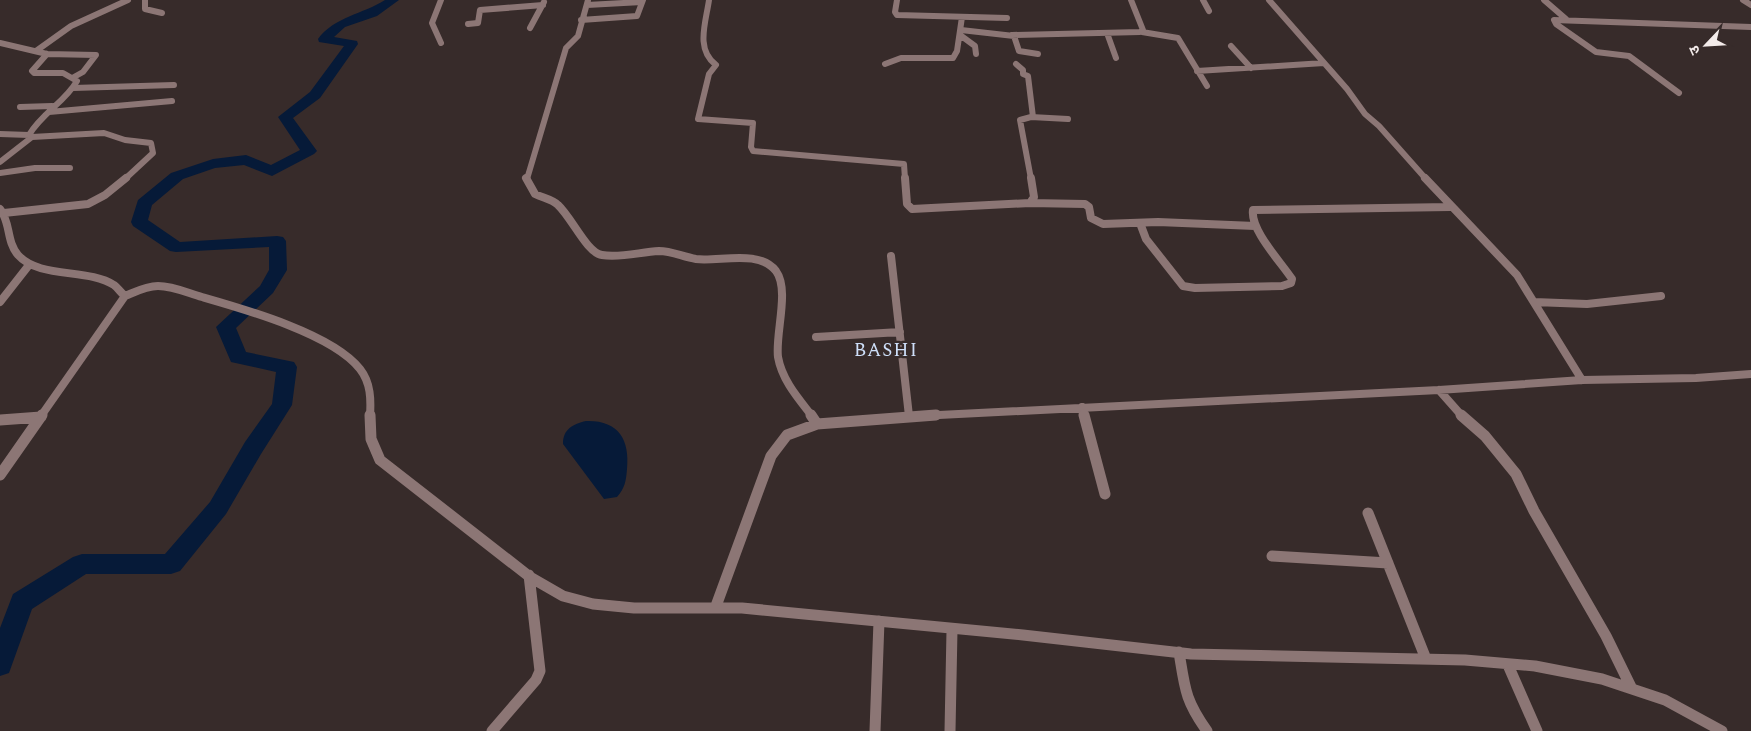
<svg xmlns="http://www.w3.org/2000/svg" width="1751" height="731" viewBox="0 0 1751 731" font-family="Spectral,'Noto Sans Devanagari',serif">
<rect width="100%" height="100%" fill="#372b2a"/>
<path fill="#061a38" d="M586,421c32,-1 44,18 41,48 -1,12 -2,19 -10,28l-13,2 -41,-55c0,-15 10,-20 23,-23z"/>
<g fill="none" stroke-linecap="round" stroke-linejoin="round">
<path fill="#061a38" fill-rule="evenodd" d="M385,0h14l-22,16 -32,11 -11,10 23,4 1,3 -38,54 -27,20 24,33 -3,3 -42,22 -28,-11 -29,3 -32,11 -31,26 -4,15 32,22 97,-6 6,1 3,4 1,29 -14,23 -37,35 10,24 48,10 3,5 -5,38 -31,49 -35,60 -46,57 -9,3h-85l-54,35 -23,64 -9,3v-48l13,-34 60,-37 9,-3h83l45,-52 35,-60 27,-38 4,-32 -45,-10 -15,-35 44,-41 9,-16v-23l-93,5 -6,-1 -37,-25 -2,-4 7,-22 33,-27 42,-14 33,-4 25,10 29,-15 -22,-33 32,-25 34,-46 -25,-4 -1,-3c16,-22 45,-25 67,-39z"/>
<path stroke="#8c7675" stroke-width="6" d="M145,0v9l17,4
M441,0l-9,23 9,20
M709,0c-3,22 -14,49 7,65l-7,9 -11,45 55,4 -2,24 2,4 151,13 1,15
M897,0l-2,12 2,3 110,3
M1203,0l6,11
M1269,0l78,89 18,25 14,12 47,53
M1544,0l22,19
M1743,0l8,5
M587,5l55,-3
M581,20l56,-4 6,-16
M468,24l10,-1 2,-13 63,-5
M530,28l14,-26
M961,30l53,6 5,15 19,3
M1142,32l36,6 29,48
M1107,33l9,25
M960,35l15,11 1,8
M1012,35l128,-3 3,-2 -12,-30
M0,43l47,11 49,1 -13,17 -9,5
M1231,46l20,22
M36,51l35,-25 57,-26
M885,64l16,-6h52l4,-7 5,-34
M1016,64l7,6v4l5,2 5,41
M1197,71l127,-8
M73,88l101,-3
M1679,93l-50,-37 -33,-4 -40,-28 -2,-4 197,7
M20,107l32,-1
M49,112l123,-11
M0,134l29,1
M32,137l72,-4 21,7 26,3 2,10 -28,26
M0,162l32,-25 -3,-2c13,-22 36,-33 48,-54l-14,-8h-29l-2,-2 15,-17
M0,173l35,-5h35
M527,179l39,-131 12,-12 10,-36
M1031,179l-11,-59 11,-3 37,2"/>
<path stroke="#8c7675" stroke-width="8" d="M526,178l9,16c8,4 17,5 23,11 14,13 29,48 44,50 19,3 38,-3 57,-4 13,0 24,6 37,8 23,3 63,-10 80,12 14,19 -1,63 2,86 4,23 20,41 34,59
M905,178l2,26 5,5 118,-6 4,-6 -3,-19
M1425,178l92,97 65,105
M1030,203l55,1 4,3 2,11 12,6 55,-2 97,4
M0,209c11,14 6,32 18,46 21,24 70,13 96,30 4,3 7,8 11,11 10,-4 21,-10 33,-10 15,0 30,7 44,11 42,12 131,37 158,72 11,14 11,31 10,47
M4,213l84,-9 17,-9 21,-17
M1140,223l6,16 37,47 12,2 87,-2 9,-3 1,-4c-11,-17 -42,-49 -39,-69l197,-3
M891,256l18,160
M0,302l29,-37
M1534,302l53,2 74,-8
M816,337l84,-5
M1439,390l23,26
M1082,407l2,9
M41,416l84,-120
M919,416l520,-26 143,-10 114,-2 55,-4"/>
<path stroke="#8c7675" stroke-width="11" d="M370,415l1,24 9,21 150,117 33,19 30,8 41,4h108l281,27 168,19 274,6 70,6 67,13 63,21 57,31
M811,415l6,9
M1084,415l21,79
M1461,415l24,21 31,38 18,37 72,125 26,53
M0,420l41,-3
M0,475l42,-60
M1368,513l58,146
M1272,556l116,7
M716,606l55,-150 16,-21 30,-11 119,-9
M1179,652c6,37 6,48 28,79
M1508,665l29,66
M492,731l44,-51 4,-9 -11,-96
M875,731l4,-110
M950,731l2,-101"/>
</g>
<g text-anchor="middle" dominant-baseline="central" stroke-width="4.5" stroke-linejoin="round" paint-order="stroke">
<g font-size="19" letter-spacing="1" fill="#cedff9" stroke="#372b2a">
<text x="886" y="350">BASHI</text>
</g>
</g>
<g transform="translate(1706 45) rotate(245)" stroke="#372b2a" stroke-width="4" paint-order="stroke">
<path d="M0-4L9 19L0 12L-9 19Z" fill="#f3ebea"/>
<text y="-8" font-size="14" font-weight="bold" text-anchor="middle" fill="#f3ebea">उ</text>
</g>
</svg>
